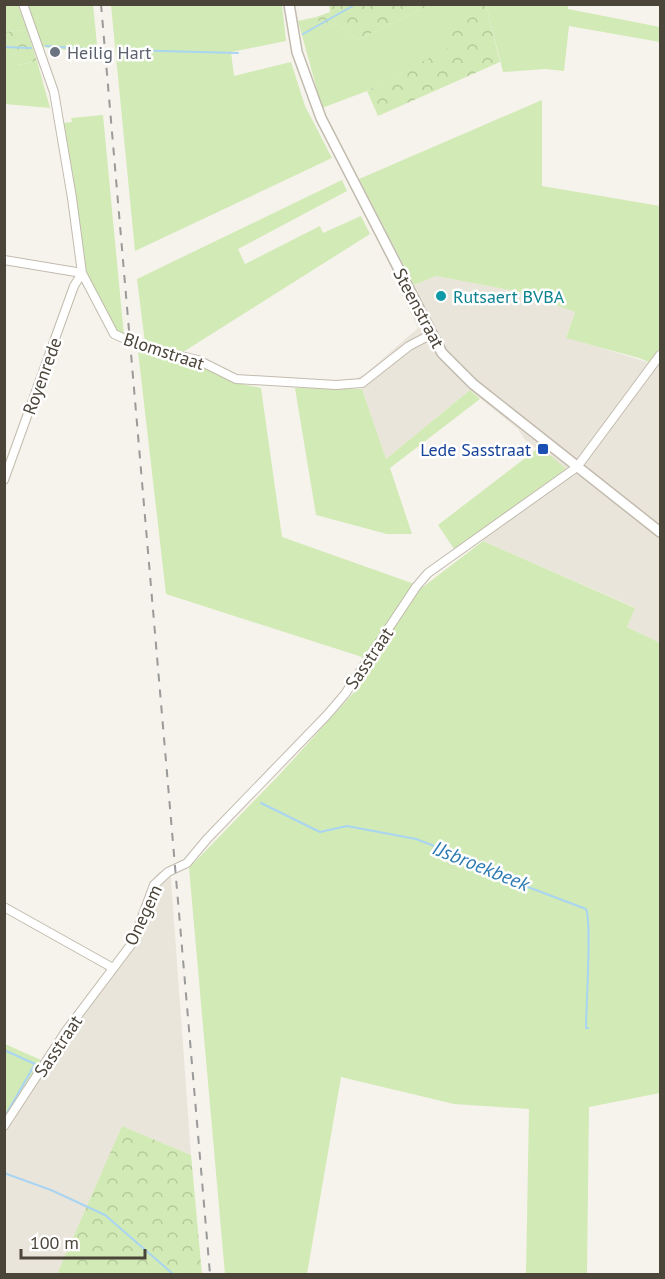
<svg xmlns="http://www.w3.org/2000/svg" width="665" height="1279" viewBox="0 0 665 1279" font-family="'PT Sans',sans-serif">
<defs>
<pattern id="forest-crowns" width="20" height="18" patternUnits="userSpaceOnUse" patternTransform="scale(1.5)"><rect width="20" height="18" fill="#d2eab5"/><path d="M2 6a3 3 0 1 1 6 0M12 15a3 3 0 1 1 6 0" fill="none" stroke="#b6ca9c"/></pattern>
</defs>
<rect width="100%" height="100%" fill="#f6f3ec"/>
<path fill="#eae5da" d="M436,276l80,15 59,21 -9,25 84,26 10,-16v296l-33,-16 7,-20 -151,-66 -5,-9 87,-62 -40,-30 -7,-11 -48,-39 -84,69 -24,-70 -7,-10 10,-5 53,-46 -18,-37z
M170,866l21,289 -69,-29 -65,148h-52l-1,-158 58,-88 63,-83 25,-63 8,-9z"/>
<path fill="#d2eab5" d="M5,4l13,1 9,25 -22,2z
M33,4l60,1 5,49 -55,-7 -15,-41z
M111,5h171l4,36 -55,11 3,24 57,-14 14,44 27,52 -197,93z
M430,5h48l2,8 -31,17 4,16 -86,45 -45,17 -24,-87 18,-4 6,11 15,-5 20,17z
M486,5h82v4l92,18v15l-91,-16 -5,45 -19,-2 -42,3z
M5,54h8l6,11 18,-4 13,47 -45,-4z
M542,100v86l118,20v141l-9,16 -12,-5 -73,-20 9,-26 -59,-21 -80,-15 -22,9 -55,-106z
M103,115l21,221 -7,-2 -30,-54 -24,-157 9,-1 -1,-4z
M342,180l5,11 -109,58 7,15 75,-38 3,7 38,-17 9,18 -187,118 -38,-9 -8,-64z
M138,351l67,17 27,14 29,6 21,149 141,50 60,-46 152,67 -8,19 33,16v450l-71,14 -2,167h-61l3,-165 -75,-5 -113,-27 -34,197h-82l-36,-406 92,-95 86,-95 -5,-21 -196,-63z
M295,388l67,1 24,70 84,-69 10,9 -90,69 22,66h-25l-71,-19z
M537,449l8,7h6l15,13 -112,80 -16,-24z
M5,1044l36,16 -36,56z"/>
<path fill="url(#forest-crowns)" d="M329,5v-1l101,1 -73,35 -20,-17 -15,5 -6,-11 14,-5z
M478,5h8l14,57 -122,54 -11,-25 85,-45 -4,-16 31,-17z
M27,30l10,31 -19,4 -5,-11h-8v-22z
M122,1126l69,29 11,119h-145z"/>
<g fill="none" stroke-linecap="round" stroke-linejoin="round">
<path stroke="#a9d4f2" stroke-width="2" d="M303,34l53,-30
M46,46l53,4
M4,47l27,1
M123,50l115,3
M261,803l59,29 27,-6 69,13 47,18 49,24 74,28c6,11 0,99 0,119h2
M4,1050l31,14 -31,54
M4,1173l47,17 54,25 68,59"/>
<g stroke="#c2bbae" stroke-width="10">
<path id="minor" d="M23,4l31,88 18,106 10,75 32,61 29,13 55,13 38,19 100,6 26,-2 47,-37 23,-12
M4,260l78,13
M4,480l70,-194 8,-13
M4,907l109,61
M4,1126l62,-95 67,-89 21,-57 14,-13 19,-9 20,-24 120,-124 18,-21 71,-107 12,-14 149,-106 83,-112"/>
</g>
<g stroke="#c2bbae" stroke-width="12">
<path id="tertiary" d="M289,4l8,48 24,66 121,235 31,31 187,148"/>
</g>
<use href="#minor" stroke="#fff" stroke-width="8"/>
<use href="#tertiary" stroke="#fff" stroke-width="9"/>
<path stroke="#9a9a9a" stroke-width="2" stroke-dasharray="8 8" stroke-linecap="butt" d="M101,4l109,1270"/>
</g>
<circle fill="#6b7280" stroke="#fff" stroke-width="2" cx="55" cy="52" r="6"/>
<circle fill="#0f9aa8" stroke="#fff" stroke-width="2" cx="441" cy="296" r="6"/>
<rect fill="#1a4fb4" stroke="#fff" stroke-width="2" x="537" y="443" width="12" height="12" rx="3"/>
<g text-anchor="middle" dominant-baseline="central" stroke-width="5" stroke-linejoin="round" paint-order="stroke">
<g font-size="18" fill="#5b616d" stroke="#fff" text-anchor="start">
<text x="67" y="52">Heilig Hart</text>
</g>
<g font-size="18" fill="#0d838f" stroke="#fff" text-anchor="start">
<text x="453" y="296">Rutsaert BVBA</text>
</g>
<g font-size="18" fill="#4b4439" stroke="#fff">
<text transform="translate(419 308) rotate(62)">Steenstraat</text>
<text transform="translate(164 351) rotate(18)">Blomstraat</text>
<text transform="translate(42 376) rotate(-70)">Royenrede</text>
<text transform="translate(369 658) rotate(-56)">Sasstraat</text>
<text transform="translate(143 915) rotate(-65)">Onegem</text>
<text transform="translate(58 1046) rotate(-56)">Sasstraat</text>
</g>
<g font-size="18" fill="#164399" stroke="#fff" text-anchor="end">
<text x="531" y="449">Lede Sasstraat</text>
</g>
<g font-size="20" font-style="italic" fill="#2e7ab2" stroke="#fff">
<text transform="translate(481 866) rotate(22)">IJsbroekbeek</text>
</g>
</g>
<rect width="665" height="1279" fill="none" stroke="#4b4439" stroke-width="12"/>
<path d="M21 1249v9h124v-9" fill="none" stroke="#4b4439" stroke-width="3"/>
<text x="30" y="1249" font-size="18" fill="#4b4439" stroke="#ffffff" stroke-width="4.5" paint-order="stroke">100 m</text>
</svg>
